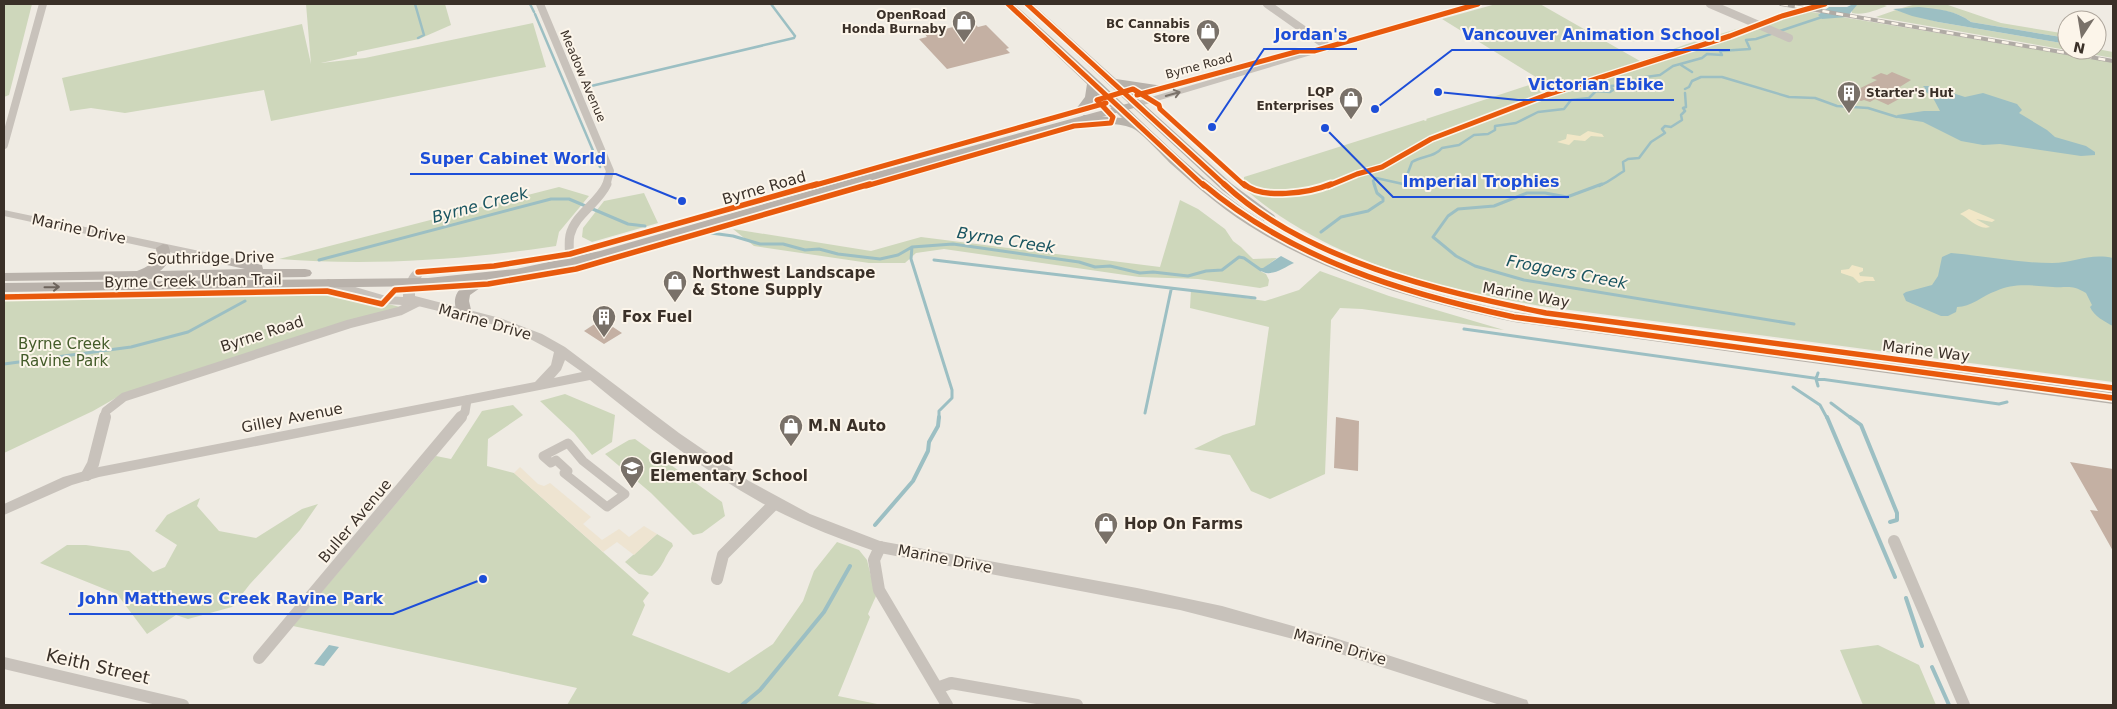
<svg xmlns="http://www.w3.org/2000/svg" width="2117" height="709" viewBox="0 0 2117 709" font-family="'DejaVu Sans',sans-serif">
<rect width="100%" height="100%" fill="#efebe3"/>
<path fill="#ced7bb" d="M13,4h19l-23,91 -5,2v-92z
M306,4h139l6,21 -32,14 -62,13v3l-36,8 44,-5 168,-35 13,44 -275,54 -7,-31 -139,23 -34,-5 -21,3 -8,-33 240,-54 9,40z
M1496,4h44l100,57 47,-17 113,-34 313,52v320l-558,-74c-111,-17 -232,-47 -317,-125l6,-2v-4l180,-57 1,1 2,-1 -1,-1 112,-37 1,2 5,-2 -102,-63z
M1856,4h25l6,2c-11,4 -24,10 -35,7v-5z
M1916,4h29l56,19 66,11v4l-96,-16c-18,-15 -48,-13 -69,-14z
M1896,10l42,12 129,22v6l30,-1 16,3v6l-237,-41z
M559,187l30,9 -30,36 -3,14c-92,14 -185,20 -277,13z
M644,193l14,30 -66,19 -10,-5 1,-9 21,-27z
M1180,200l18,9 27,20 8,12 8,6 12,12 24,-1 -17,13 6,3 3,6 -1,6 -8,2 -62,-9 -59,-2 -195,-28 -28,4 -11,10h-36l-115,-17 -21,-17 138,22 50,-14 239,30z
M1320,271l69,25 115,34 -142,-21 -22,-1 -9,12 -6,154 -55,25 -19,-8 -21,-36 -36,-6 29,-14 32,-10 14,-98 -79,-19 1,-18 74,11 34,-11z
M326,288l74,19 -279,88 -28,16 -89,42v-160z
M565,394l50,21 -3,27 -20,13 -18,-22 -34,-32z
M513,405l10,10 -35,24 -1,27 27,7 135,120 -6,8 2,4 -13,30 97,38 44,-29 30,-43 11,-30 23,-29 22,8 8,10 9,36 -8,18 2,3 -32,79 44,9h-315l10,-17 -284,-62 143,-170 15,3 31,-48z
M635,439l87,63 3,14 -23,17 -9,2 -42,-42 -46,-39 24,-14z
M200,498l-3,8 22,25 37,7 46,-29 16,-5 -18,26 -50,54 -18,23 -44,12 -12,-4 -29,19 -30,-40 -77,-31 27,-18h19l43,6 24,21 12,-5 12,-22 -22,-14 12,-16z
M657,534l15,9 1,3c-10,12 -8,19 -21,30l-13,-2 -14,-12z
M1878,645l41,20 17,40h-73l-23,-55z"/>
<path fill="#f1e7c7" d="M1588,131l14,3 2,3 -13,-1 -6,5 -11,-1 -5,5 -12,-3 9,-3 1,-5 13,2z
M1969,209l26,11 -3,2 -16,-3 14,8c-11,4 -21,-9 -30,-13z
M1852,265l11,3v3l-4,2 1,3 13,1 2,4h-10l-6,2 -6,-6 -12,-4v-3l8,-1z"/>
<path fill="#eee4d1" d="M520,467l18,17 6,2 6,-3 41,34 -8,7 19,16 17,-11 10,8 15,-11 13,8 -23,21 -17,-13 -14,10 -89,-79z"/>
<path fill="#9cbfc3" d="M1853,4l4,1 -10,12 -25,2 -4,-4 11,-8h18z
M1919,7c18,2 37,3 52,15l96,16v6l-129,-22 -26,-6 -19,-7z
M1923,86h8l34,11 18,-4 34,11 5,6 -3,3 28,17 8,7 31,9 9,6v3l-14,1 -81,-12 -17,1 -22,-4 -38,-19 -25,-4 -1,-3 27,-4h16l-8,-15 -9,-6 2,-2z
M1951,253c34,3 67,10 101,10 22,0 37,-10 61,-5v68c-8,-4 -19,-10 -23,-19l2,-2 -6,-12c-15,-9 -18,-5 -33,-6 -20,-1 -38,-5 -57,4 -14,5 -25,16 -39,16l-1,5 -8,4h-7l-35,-15 -3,-7 3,-2 26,-7 6,-9 4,-19z
M1281,256l13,7c-11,5 -26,17 -36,5h5z
M329,645l10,2 -15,19 -10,-2z"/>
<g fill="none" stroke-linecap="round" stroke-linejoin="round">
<path stroke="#9cbfc3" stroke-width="2.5" d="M415,4l9,31 -6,3
M530,4l4,8
M535,14l65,153
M1681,65l11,7
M587,87l207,-49 1,-2 -24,-32
M1685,89l4,-2 3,-6 9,-4h21l67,20 26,1 22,8 31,2 29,9
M1375,186l-2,-5 3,-3 27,6 5,-2 -2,-4 6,-16c10,-6 23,-5 30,-14l17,-3 15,-10 14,-1 7,-4v-4l21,-3 22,-11 26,-3 7,-9 18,-2 7,-7 14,1 3,-2 -3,-4 15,-1 14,-7 21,-3 13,-9 29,-8 5,-4 15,1 -2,-4 30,-2 -4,-9 10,-1 66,-22
M1599,186c12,-5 15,-9 25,-15l-1,-9 5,-3 11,-1 12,-16 14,-9 -3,-4 3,-3 6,1 11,-7 -1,-5 4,-4 -2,-3 3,-1 -1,-14"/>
<path stroke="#9cbfc3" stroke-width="3" d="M1602,184l-35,13 -22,-4h-18l-33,13 -36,3 -10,7 -15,21 23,19 19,10 49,14 270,44
M1321,232l20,-15 27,-6 15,-10v-3l-6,-5 -3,-9
M711,233l22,3 27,8h23l22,6 14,-1 19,5 42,5 18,-4 14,-8 41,-3 126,18 16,5 15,-1 30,7 13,-1 35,4 18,-5 16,-1 17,-13 5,1 17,12
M912,247l-1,12 41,131v8l-13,13v7
M319,260l232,-61h18l59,25 17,2
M934,260l321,38
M1464,329l535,75 8,-2
M4,364l127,-17 57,-15 57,-31
M1818,373l-2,6 2,7
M1793,387l27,18 7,13
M1831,403l20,15
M1145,413l26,-123"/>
<path stroke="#9cbfc3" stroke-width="4" d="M1827,417l68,160
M1850,417l11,8 36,88v7l-7,2
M875,525l38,-44 15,-30 1,-9 9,-16 1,-9
M1906,598l16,48
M1932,667l17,38
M742,705l18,-15 64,-78 26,-46"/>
</g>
<path fill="#c4b0a3" d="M973,22l5,5 8,-2 23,23 -3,1 4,4 -63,16 -28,-30 8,-2 -2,-3z
M1892,72l19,8 -13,8 12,5 -22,12 -13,-6 -5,3 -6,-2 -3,1 -15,-6 31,-15 -6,-2 10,-5 6,2z
M596,323l12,7 5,-3 9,6 -18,11 -20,-13z
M1336,417l23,4 -1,50 -24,-3z
M2070,462l43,7v82l-23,-41 8,1z"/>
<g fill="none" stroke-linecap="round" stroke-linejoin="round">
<path stroke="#c8c2bb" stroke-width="9" d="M568,443l15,18 42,33 -18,13 -43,-34 4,-2 -12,-11 -5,3 -8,-7z"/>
<path stroke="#c8c2bb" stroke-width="8" d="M540,4l70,167 -4,15
M1267,4l61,43
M1710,4l79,34
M4,145l39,-141"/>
<path stroke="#c8c2bb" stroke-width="9" d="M570,263c0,-9 -2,-19 0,-28 5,-21 28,-31 37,-51
M104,418l2,-7 18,-14 225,-73 51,-13 18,-9
M460,418l5,-6 2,-12"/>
<path stroke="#c8c2bb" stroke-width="12" d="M87,475l6,-11 12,-47
M1894,541l70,164
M880,547l-6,13 5,30 68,115
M717,579l6,-24 52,-52
M259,658l202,-241
M4,663l179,42
M937,688l14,-5 126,22"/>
<path fill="#c8c2bb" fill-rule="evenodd" d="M1470,4h12l-342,102h-6l-2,-2 2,-2z
M1241,63l3,1v4l-115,32 -5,-3 2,-2z
M4,210l210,44 6,4 -6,4 -210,-46z
M418,268l6,4 -9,18v6l85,22 42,16 23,13 114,86 70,48 61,33 70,27 257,47 85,18 113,32 192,62 2,5h-29l-203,-65 -117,-30 -300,-57c-38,-13 -74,-27 -109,-45 -65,-35 -125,-82 -181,-128l-491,97 -27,8 -68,30v-11l59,-27 36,-10 436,-85 16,-17 3,-13 -33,-18 -30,-10 -73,-18 -32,-2 -62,-18 -2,-3 6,-4 58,17 17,1c0,-9 6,-26 15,-29zM565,360l17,12 -28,6 7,-8z"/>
<path fill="#b9b2ab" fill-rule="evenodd" d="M1137,101l6,3 -2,2 -285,80 -248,72 -70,16 -48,7 -20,14 -1,6 3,13 -2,3h-10c-8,-12 -7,-25 6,-33l-38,2 -424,6v-9l424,-5 88,-9 84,-18 248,-71z
M163,244l5,1c5,10 1,19 -8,26l85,-2 -36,-8 -2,-3 2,-3 5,-1 48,11 1,4h42l5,1 2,3 -2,3 -5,1 -301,4v-8l133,-2c12,-5 21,-9 19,-23z"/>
<path fill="#b7b1aa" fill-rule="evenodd" d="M1003,4h11c28,25 57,51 84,76 54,51 107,106 172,146 74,45 160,68 244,86l599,80v12l-599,-82c-88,-19 -175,-43 -253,-89 -33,-19 -62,-44 -90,-69 -9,-9 -30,-32 -39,-36 -16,-7 -36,-2 -52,-6l-2,-3 6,-4 38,3 -24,-23 -12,17h-8l-2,-3 9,-12 2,-13z
M1022,4h11l83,75 47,7 2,3 -6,4 -33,-5 106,96 42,31 2,3 -2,3h-10l-42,-31z"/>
<g stroke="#b0aba5" stroke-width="4">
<path id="rail" d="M1781,4l332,57"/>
</g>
<use href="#rail" stroke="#fcf5ea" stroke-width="2.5" stroke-dasharray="7" stroke-linecap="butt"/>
<g stroke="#fcf5ea" stroke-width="8">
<path id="cycleway-far1" d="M1008,4l196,182
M1027,4l199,182
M1137,95l162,-44h15l164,-47
M812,186l294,-83
M866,186l208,-60 37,-3 2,-6 -16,-17 36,-11 26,16 1,4 85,77
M1328,186l29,-12 25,-7 49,-28 115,-44 184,-59 52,-20 43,-12"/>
</g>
<g stroke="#fcf5ea" stroke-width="9">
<path id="cycleway" d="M1203,184c89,75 199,109 311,133l599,81
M1224,184c83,77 214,107 322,129l567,75
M1244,184c17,16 66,9 87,0
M418,272l76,-6 76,-12 247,-70
M4,297l323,-6 55,13 13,-14 93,-6 88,-15 294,-85"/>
</g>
<use href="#cycleway-far1" stroke="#e8590c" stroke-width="5"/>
<use href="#cycleway" stroke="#e8590c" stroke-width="5.5"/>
</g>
<defs><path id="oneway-shaft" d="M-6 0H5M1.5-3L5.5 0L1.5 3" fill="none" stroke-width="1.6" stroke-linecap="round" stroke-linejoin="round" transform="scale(1.25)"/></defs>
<use stroke="#7a726a" href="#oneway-shaft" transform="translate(1173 94) rotate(-16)"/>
<use stroke="#6d645c" href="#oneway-shaft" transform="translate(52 287) rotate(-1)"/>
<defs>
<g id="shop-pin" transform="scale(1.25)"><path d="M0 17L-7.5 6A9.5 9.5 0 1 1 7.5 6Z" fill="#797169" stroke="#fcf5ea"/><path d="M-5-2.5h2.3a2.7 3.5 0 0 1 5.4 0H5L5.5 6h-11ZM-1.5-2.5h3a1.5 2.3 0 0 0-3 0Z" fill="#fff"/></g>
<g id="building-pin" transform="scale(1.25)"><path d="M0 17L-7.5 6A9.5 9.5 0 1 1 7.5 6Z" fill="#797169" stroke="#fcf5ea"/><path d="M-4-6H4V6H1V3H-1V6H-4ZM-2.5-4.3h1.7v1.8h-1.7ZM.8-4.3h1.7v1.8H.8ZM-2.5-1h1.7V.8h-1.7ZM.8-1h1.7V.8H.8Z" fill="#fff"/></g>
<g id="school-pin" transform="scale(1.25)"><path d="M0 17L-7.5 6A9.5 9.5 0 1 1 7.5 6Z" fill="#797169" stroke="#fcf5ea"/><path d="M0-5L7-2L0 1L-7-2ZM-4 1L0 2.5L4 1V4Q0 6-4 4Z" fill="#fff"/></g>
</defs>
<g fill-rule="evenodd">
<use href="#shop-pin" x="964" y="22"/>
<use href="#shop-pin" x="1208" y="31"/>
<use href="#building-pin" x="1849" y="93"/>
<use href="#shop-pin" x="1351" y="99"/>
<use href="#shop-pin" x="675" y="282"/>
<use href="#building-pin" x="604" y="317"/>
<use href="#shop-pin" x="791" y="426"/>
<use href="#school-pin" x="632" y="468"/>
<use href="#shop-pin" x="1106" y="524"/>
</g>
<g text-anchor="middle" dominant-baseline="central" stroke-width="4" stroke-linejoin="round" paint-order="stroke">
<g font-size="12" font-weight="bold" fill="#3a3028" stroke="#fcf5ea" text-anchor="end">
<text x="946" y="15">OpenRoad<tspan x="946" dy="14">Honda Burnaby</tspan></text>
<text x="1190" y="24">BC Cannabis<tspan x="1190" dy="14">Store</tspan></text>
<text x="1334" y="92">LQP<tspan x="1334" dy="14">Enterprises</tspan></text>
<text x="1866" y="93" text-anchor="start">Starter's Hut</text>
</g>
<g font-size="12" fill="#3a3028" stroke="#fcf5ea">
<text transform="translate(1199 66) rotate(-15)">Byrne Road</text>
<text transform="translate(583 76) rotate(67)">Meadow Avenue</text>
</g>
<g font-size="15" fill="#3a3028" stroke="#fcf5ea">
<text transform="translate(764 188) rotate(-16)">Byrne Road</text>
<text transform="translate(79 229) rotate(12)">Marine Drive</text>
<text transform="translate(211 258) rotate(-1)">Southridge Drive</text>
<text transform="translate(193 281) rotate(-1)">Byrne Creek Urban Trail</text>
<text transform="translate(1526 295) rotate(10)">Marine Way</text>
<text transform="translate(485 322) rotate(16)">Marine Drive</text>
<text transform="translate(262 334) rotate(-18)">Byrne Road</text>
<text transform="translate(1926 351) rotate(7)">Marine Way</text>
<text transform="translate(292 418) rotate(-11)">Gilley Avenue</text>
<text transform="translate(355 521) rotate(-50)">Buller Avenue</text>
<text transform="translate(945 559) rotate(11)">Marine Drive</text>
<text transform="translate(1340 647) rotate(16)">Marine Drive</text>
</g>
<g font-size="15" font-weight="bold" fill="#3a3028" stroke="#fcf5ea" text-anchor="start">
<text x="692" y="273">Northwest Landscape<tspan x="692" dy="17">&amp; Stone Supply</tspan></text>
<text x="622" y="317">Fox Fuel</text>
<text x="808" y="426">M.N Auto</text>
<text x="650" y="459">Glenwood<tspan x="650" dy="17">Elementary School</tspan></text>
<text x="1124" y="524">Hop On Farms</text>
</g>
<g font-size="15" fill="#435b29" stroke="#fcf5ea">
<text x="64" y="344">Byrne Creek<tspan x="64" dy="17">Ravine Park</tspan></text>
</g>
<g font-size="16" font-style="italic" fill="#195460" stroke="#fcf5ea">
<text transform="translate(480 205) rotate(-15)">Byrne Creek</text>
<text transform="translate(1006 240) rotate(9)">Byrne Creek</text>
<text transform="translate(1567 272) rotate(11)">Froggers Creek</text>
</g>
<g font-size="18" fill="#3a3028" stroke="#fcf5ea">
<text transform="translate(98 666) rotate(13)">Keith Street</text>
</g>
</g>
<path fill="none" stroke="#1d4ed8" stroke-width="2" d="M1212 127L1264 49H1357M1375 109L1452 50H1730M1438 92L1518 100H1674M682 201L616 174H410M1325 128L1393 197H1569M483 579L393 614H69"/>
<g fill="#1d4ed8" stroke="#fcf5ea" stroke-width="2">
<circle cx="1212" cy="127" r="5"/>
<circle cx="1375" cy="109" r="5"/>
<circle cx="1438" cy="92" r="5"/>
<circle cx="682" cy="201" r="5"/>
<circle cx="1325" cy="128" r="5"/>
<circle cx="483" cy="579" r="5"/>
</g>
<g font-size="16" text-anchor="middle" font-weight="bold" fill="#1d4ed8" stroke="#fcf5ea" stroke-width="4" stroke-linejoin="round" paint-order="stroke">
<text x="1311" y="40">Jordan's</text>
<text x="1591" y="40">Vancouver Animation School</text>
<text x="1596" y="90">Victorian Ebike</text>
<text x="513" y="164">Super Cabinet World</text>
<text x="1481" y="187">Imperial Trophies</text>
<text x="231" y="604">John Matthews Creek Ravine Park</text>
</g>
<rect width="2117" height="709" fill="none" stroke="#3a3028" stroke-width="10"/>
<g transform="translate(2082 35) rotate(192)"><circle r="24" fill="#fcf5ea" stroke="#aea69c"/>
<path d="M0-4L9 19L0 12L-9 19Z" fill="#797169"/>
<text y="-8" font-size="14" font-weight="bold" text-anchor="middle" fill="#3a3028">N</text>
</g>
</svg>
